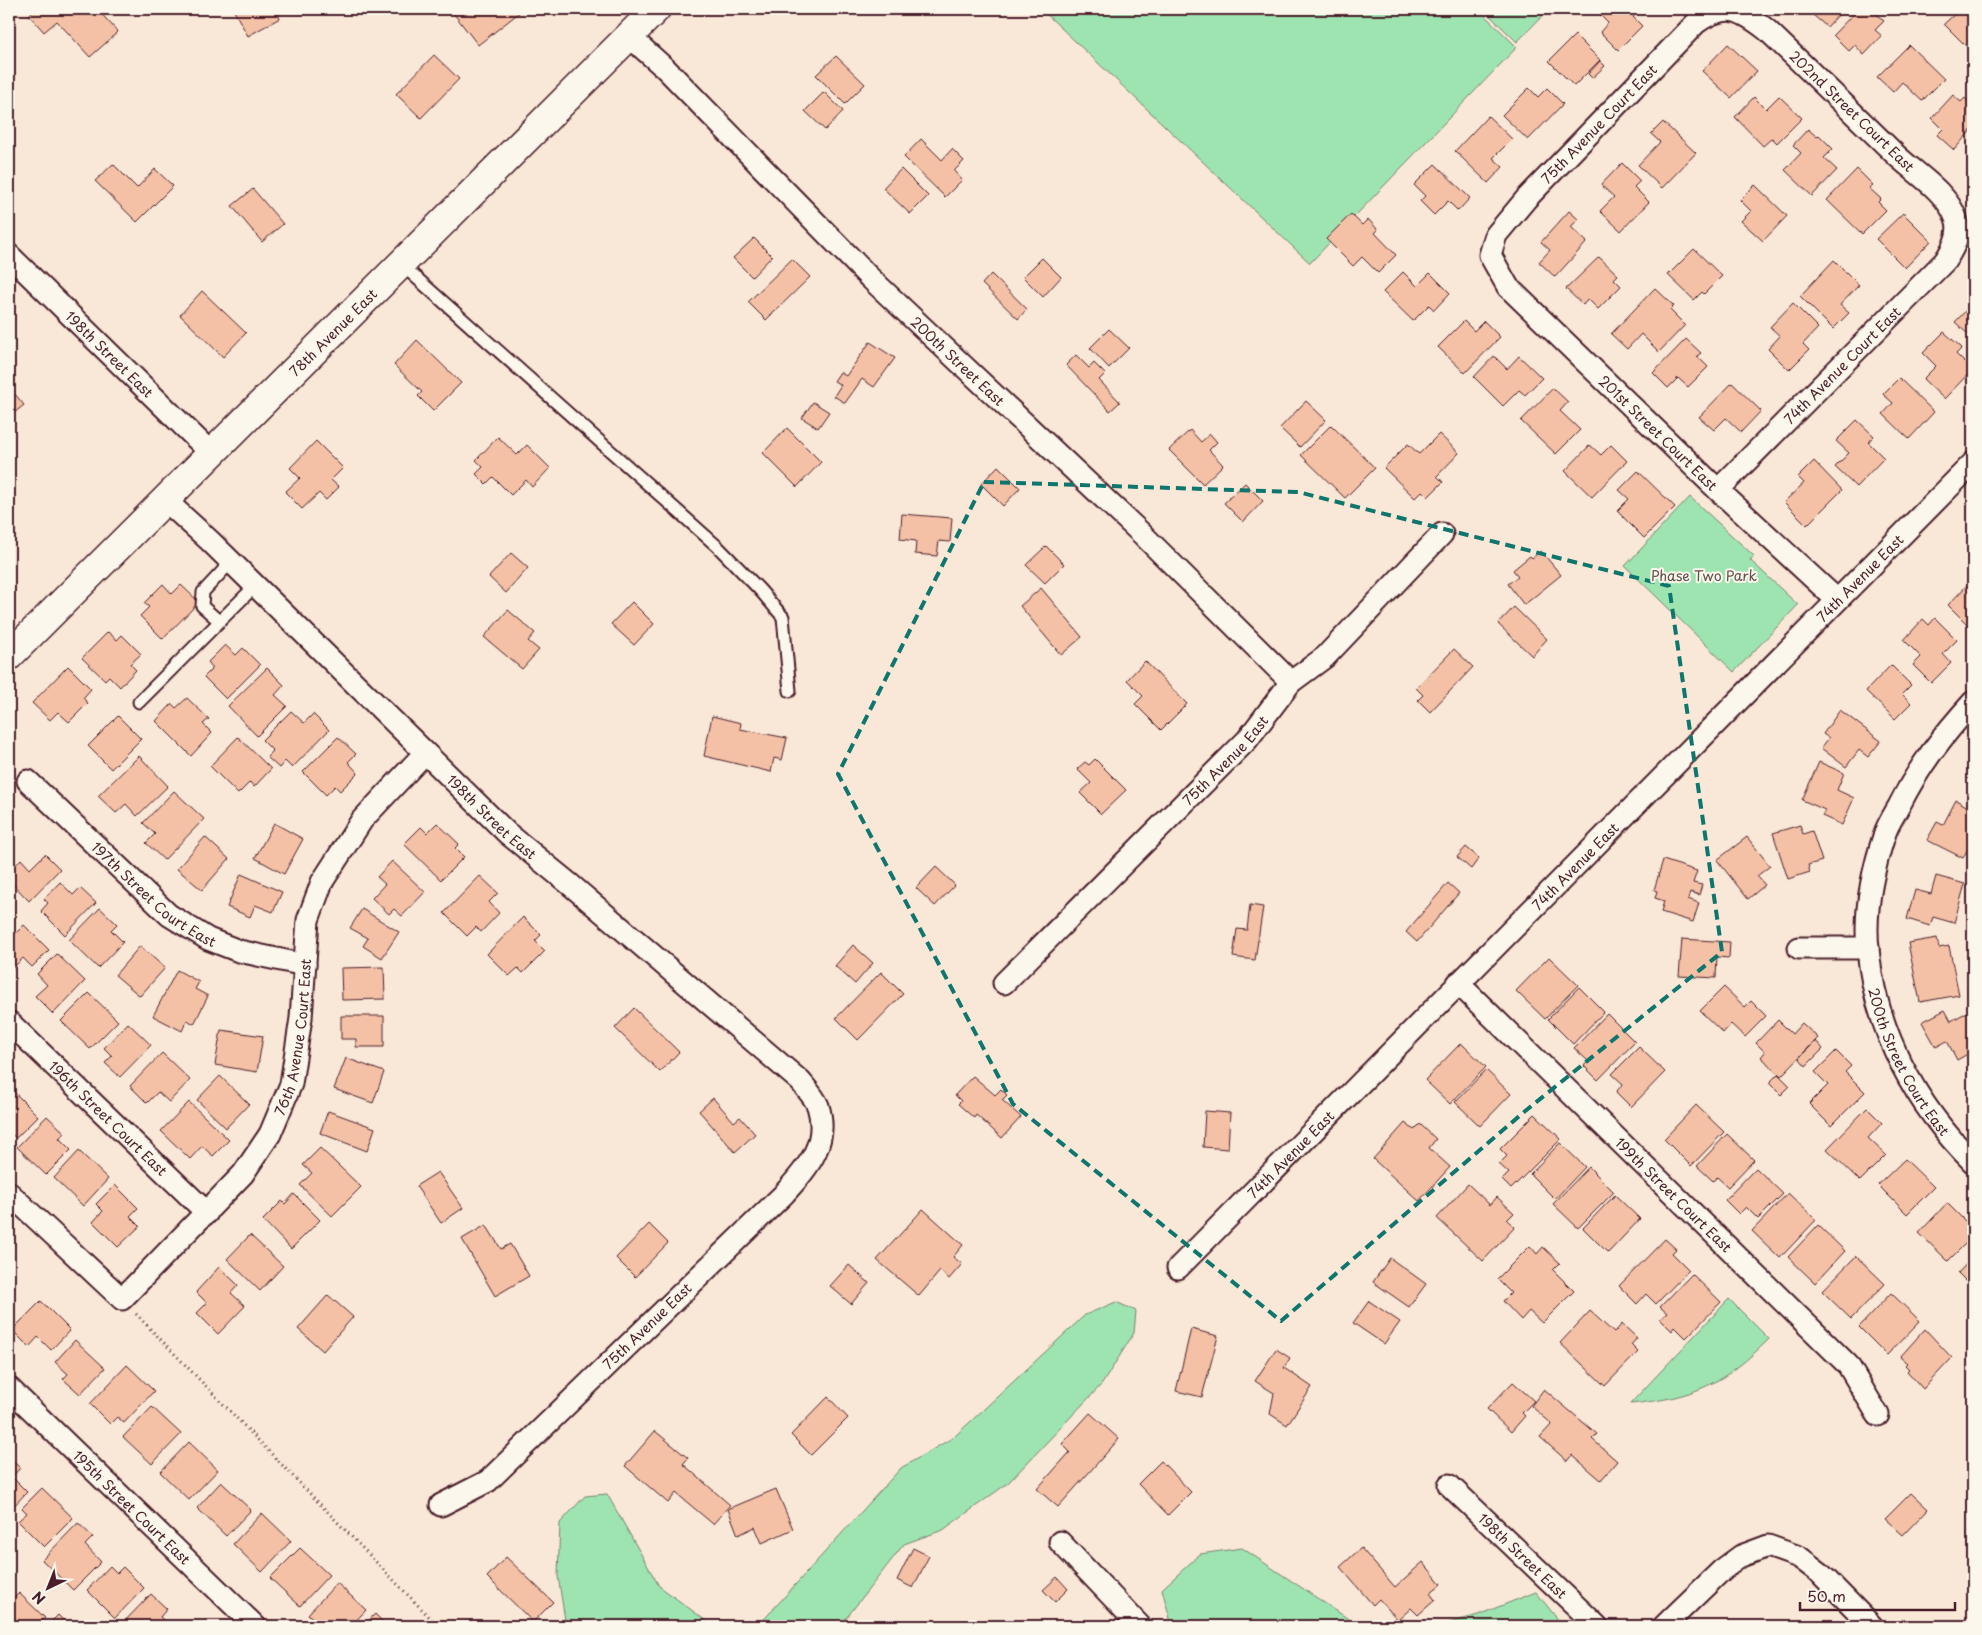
<svg xmlns="http://www.w3.org/2000/svg" width="1982" height="1635" viewBox="0 0 1982 1635" font-family="'Playpen Sans',sans-serif">
<rect width="100%" height="100%" fill="#f9e7d7"/>
<filter id="ink" filterUnits="userSpaceOnUse"><feTurbulence type="fractalNoise" baseFrequency=".02" numOctaves="2"/><feDisplacementMap in="SourceGraphic" scale="10" xChannelSelector="R" yChannelSelector="G"/><feConvolveMatrix kernelMatrix="1 2 1 2 8 2 1 2 1" color-interpolation-filters="sRGB"/></filter>
<g filter="url(#ink)">
<path fill="#9ee4b1" stroke="#74826e" d="M1041,9h437l39,38 -207,216z
M1483,9h66l-32,33z
M1690,497l64,59 -4,4 48,45 -64,67 -109,-106z
M1729,1299l40,40c-45,45 -76,59 -139,65z
M1116,1302l20,9 -2,22 -32,51 -94,99 -65,47 -39,14 -64,82h-82l143,-158 53,-31 131,-122z
M607,1494l52,92 54,40h-147l-8,-50 2,-53 25,-27z
M1242,1548l117,78h-187l-10,-37 38,-35z
M1536,1592l27,34h-125l40,-11z"/>
<path fill="#f4c1a6" stroke="#4a1f2b" d="M35,9h62l21,23 -28,25 -33,-36 -13,11 -15,-17z
M233,9h42l5,9 -32,18z
M461,9h57l2,3 -42,33 -24,-31z
M1594,9h47l-8,8 9,9 -24,24 -18,-18 8,-9z
M1806,9h38l-17,18z
M1858,9h13l13,12 -9,9 7,6 -18,19 -9,-10 -6,6 -16,-16z
M1960,9h13v33l-5,6 -24,-24z
M1575,35l25,25 -26,26 -25,-25z
M1728,44l29,27 -26,27 -29,-27z
M1909,45l35,34 -22,22 -20,-19 -9,10 -16,-15z
M434,55l25,24 -38,39 -25,-24z
M836,56l29,28 -20,20 -29,-29z
M1600,61l5,5 -13,12 -4,-4z
M1529,88l9,9 9,-9 16,16 -35,36 -26,-25z
M824,92l19,19 -18,19 -20,-19z
M1953,95l8,7 4,-4 8,7v23l-19,22 -17,-15 6,-6 -11,-11z
M1779,96l23,22 -25,25 -5,-5 -9,8 -28,-29 19,-20 12,12z
M1488,116l24,23 -19,19 10,9 -15,16 -33,-32z
M1663,122l33,31 -34,35 -24,-23 22,-23 -9,-8z
M1808,129l9,8 2,-2 14,14 -9,9 13,12 -25,26 -27,-26 16,-17 -8,-8z
M921,139l21,21 10,-11 12,12 -10,10 8,9 -17,17 -41,-40z
M1622,163l18,18 -6,6 15,15 -28,29 -21,-20 14,-14 -13,-12z
M113,164l24,24 18,-19 18,17 -36,36 -42,-41z
M1435,164l35,34 -12,13 -10,-10 -14,14 -14,-14 5,-5 -11,-11z
M901,169l27,27 -18,18 -27,-26z
M1857,169l16,16 -4,3 12,11 -3,3 8,8 -24,24 -35,-34z
M1755,185l32,31 -24,25 -22,-20 10,-10 -11,-11z
M253,189l30,35 -21,18 -30,-36z
M1569,211l9,8 -7,8 16,15 -32,35 -16,-15 11,-12 -9,-8z
M1903,213l28,28 -26,27 -29,-29z
M1351,214l11,11 6,-6 10,11 -3,3 21,22 -18,18 -16,-16 -9,9 -27,-27z
M754,238l18,18 -20,21 -19,-19z
M1694,249l28,27 -18,18 -2,-2 -8,8 -26,-25z
M1599,257l19,18 -4,4 7,7 -23,23 -10,-10 -5,6 -17,-16z
M1042,258l19,19 -18,20 -20,-20z
M792,259l18,18 -44,43 -18,-18z
M1834,260l25,25 -19,20 9,8 -16,16 -33,-33z
M1403,272l14,14 13,-13 20,20 -16,17 -5,-5 -16,16 -30,-29z
M991,274l36,35 -9,10 -36,-35z
M1655,288l19,18 -4,4 15,15 -26,27 -18,-18 -14,15 -16,-15z
M202,291l44,42 -23,24 -43,-42z
M1793,303l25,25 -15,16 6,6 -20,20 -21,-21 12,-13 -10,-9z
M1973,303v36l-18,-17z
M1464,321l10,10 10,-10 16,16 -35,36 -27,-26z
M1109,329l20,19 -20,20 -19,-20z
M1944,332l18,16 -6,6 16,16 -28,29 -21,-20 13,-13 -13,-13z
M1686,339l15,14 -4,3 11,11 -20,20 -10,-9 -10,10 -15,-15z
M417,340l44,43 -28,28 -15,-15 4,-4 -28,-27z
M870,342l25,16 -21,29 -12,-8 -17,24 -11,-7 7,-11 -7,-4 6,-9 6,4z
M1076,355l13,13 5,-5 11,11 -6,6 21,22 -10,9 -44,-46z
M1494,356l13,13 12,-13 23,22 -17,17 -6,-5 -16,16 -29,-29z
M1899,378l35,34 -25,27 -26,-25 10,-11 -10,-9z
M1732,383l29,28 -20,21 -15,-14 -12,12 -15,-13z
M9,387l15,18 -15,12z
M1553,388l15,14 -8,9 20,19 -24,24 -35,-33z
M1306,401l20,19 -26,27 -20,-19z
M813,402l16,10 -11,16 -16,-10z
M1857,420l17,16 -6,6 16,16 -28,29 -21,-20 14,-14 -13,-12z
M1331,425l44,43 -30,30 -44,-43z
M787,428l34,34 -24,25 -34,-34z
M1190,430l11,12 9,-8 7,8 -8,8 14,15 -20,19 -34,-34z
M1439,434l20,19 -22,23 6,6 -15,15 -6,-6 -7,7 -31,-30 24,-24 11,10z
M498,437l19,18 10,-10 23,23 -18,19 -6,-7 -15,15 -18,-18 -7,7 -10,-10 7,-7 -7,-7z
M316,441l27,27 -12,12 8,7 -13,13 -7,-7 -17,16 -17,-17 15,-14 -10,-10z
M1590,445l11,10 10,-10 16,16 -35,36 -27,-26z
M1814,461l28,29 -35,35 -23,-23 20,-19 -6,-6z
M998,466l22,22 -17,18 -22,-22z
M1638,471l37,36 -31,31 -27,-27 12,-12 -10,-9z
M1245,483l18,18 -20,21 -19,-19z
M902,514l50,4 -2,24 -11,-1 -2,15 -22,-2 1,-13 -16,-2z
M1046,546l18,18 -19,19 -19,-18z
M1541,551l20,24 -37,30 -16,-21 10,-8 -5,-6 17,-14 2,2z
M511,553l17,15 -22,25 -17,-16z
M1973,579v51l-25,-25z
M163,584l9,10 9,-9 18,17 -36,37 -23,-23 9,-9 -5,-4z
M1041,588l41,49 -21,18 -41,-49z
M632,602l22,22 -20,21 -23,-21z
M1514,607l33,32 -15,17 -34,-32z
M508,610l27,23 -7,8 11,9 -17,19 -38,-32z
M1935,618l22,22 -14,14 8,9 -20,20 -18,-18 8,-8 -17,-17 19,-21 6,6z
M108,632l9,8 5,-5 19,19 -11,10 6,6 -16,17 -11,-11 -4,4 -23,-22z
M225,645l11,10 7,-7 17,17 -34,34 -22,-22 9,-9 -5,-6z
M1454,649l19,18 -43,45 -12,-12 5,-5 -7,-7z
M1145,661l42,43 -26,26 -26,-26 8,-8 -16,-16z
M1891,665l20,20 -9,9 9,9 -16,16 -29,-28z
M68,666l23,23 -8,9 5,5 -19,19 -11,-10 -8,8 -18,-17z
M267,668l17,17 -9,10 12,11 -30,30 -29,-30z
M187,698l22,21 -6,5 9,9 -21,23 -35,-35 16,-17 4,4z
M1840,710l41,31 -13,16 -9,-7 -13,17 -25,-19 8,-10 -6,-4z
M291,711l13,12 9,-9 16,16 -37,38 -7,-7 -6,7 -12,-11 6,-6 -11,-11z
M118,716l23,23 -30,30 -23,-23z
M712,716l29,7 -1,6 47,9 -5,22 -8,-2 -3,14 -67,-16z
M238,737l33,32 -17,18 -4,-5 -12,12 -28,-28z
M338,737l18,17 -8,8 10,11 -18,18 -5,-5 -9,9 -23,-23z
M139,756l29,30 -31,30 -11,-12 -10,9 -18,-17z
M1095,759l31,31 -25,24 -21,-21 11,-10 -14,-14 8,-7 4,3z
M1819,762l25,11 -7,17 17,8 -12,27 -20,-9 3,-6 -23,-10z
M174,791l30,28 -40,41 -18,-17 9,-9 -12,-11z
M1956,800l17,10v29l-10,19 -36,-18 10,-18 6,3z
M274,823l29,16 -19,35 -29,-16z
M437,823l22,21 -4,4 9,9 -23,23 -37,-36 17,-17 6,6z
M1800,825l3,9 9,-3 10,30 -14,4 2,7 -22,7 -15,-46z
M205,837l24,22 -27,31 -25,-21z
M1747,837l23,29 -13,10 8,9 -17,14 -31,-39z
M1466,847l13,11 -8,11 -14,-12z
M45,854l15,15 -31,32 -20,-21v-8l12,-13 9,10z
M1663,860l34,11 -4,12 9,2 -3,10 -9,-3 -2,7 11,4 -6,19 -32,-10 3,-11 -9,-3 2,-7 -3,-1z
M392,861l33,31 -23,24 -8,-7 -5,5 -17,-16 13,-14 -8,-7z
M936,867l19,18 -20,21 -19,-18z
M241,874l41,18 -9,20 -18,-7 -5,12 -23,-10z
M480,876l18,17 -9,9 10,11 -18,19 -5,-5 -9,9 -23,-23z
M1936,876l29,8 -11,39 -21,-6 -3,9 -23,-7 8,-29 16,4z
M60,882l13,13 7,-7 16,15 -31,32 -24,-24 7,-8 -4,-4z
M1448,883l11,10 -42,49 -11,-10z
M1250,905l13,2 -8,53 -22,-3 4,-28 10,1z
M9,907l8,9 -8,8z
M100,908l17,16 -6,6 12,12 -25,26 -29,-28z
M362,909l37,23 -17,26 -19,-12 5,-8 -18,-10z
M523,917l18,18 -6,6 10,10 -22,22 -5,-5 -9,8 -22,-22z
M24,925l25,25 -17,17 -9,-9 -14,14v-32z
M1937,938l2,10 10,-2 10,49 -39,7 -12,-59z
M1682,939l48,3 -1,16 -12,-1 -1,21 -37,-2z
M853,945l20,18 -18,21 -20,-18z
M140,946l25,22 -25,28 -25,-21z
M57,954l28,27 -32,33 -18,-18 12,-11 -10,-11z
M1549,957l29,28 -33,34 -29,-28z
M384,967l1,32 -43,1 -1,-32z
M177,970l22,12 -4,7 13,7 -14,28 -7,-4 -5,11 -29,-15z
M881,972l22,22 -45,46 -22,-22z
M1579,987l25,25 -31,32 -25,-25z
M1724,987l21,20 6,-6 15,15 -21,21 -14,-13 -8,9 -23,-22z
M89,993l29,28 -28,28 -29,-28z
M634,1008l45,44 -19,20 -45,-44z
M1945,1010l6,11 20,-11 2,4v37l-16,9 -10,-19 -11,6 -14,-25z
M1607,1014l28,28 -37,38 -14,-14 4,-5 -14,-13z
M341,1016h43v31h-28v-8h-15z
M1778,1020l14,14 10,-11 16,15 -37,38 -20,-19 4,-5 -9,-9z
M128,1023l23,22 -31,32 -15,-14 7,-7 -8,-8z
M221,1030l42,6 -6,36 -42,-7z
M1816,1041l7,8 -17,17 -7,-8z
M1461,1043l25,24 -36,37 -25,-24z
M1639,1047l26,25 -34,35 -15,-15 7,-8 -11,-10z
M1836,1051l15,15 -6,6 20,20 -34,34 -22,-22 19,-19 -13,-13z
M162,1053l28,27 -21,22 -11,-10 -11,11 -17,-17z
M346,1058l38,14 -11,31 -39,-14z
M1486,1070l25,24 -31,32 -25,-24z
M1778,1074l12,12 -9,9 -12,-12z
M220,1076l29,28 -23,24 -29,-28z
M973,1076l22,19 6,-6 6,6 -5,5 19,17 -19,21 -26,-23 -2,3 -16,-14 3,-3 -6,-6z
M9,1087l29,29 -22,22 -7,-6z
M713,1098l21,24 6,-5 15,17 -20,18 -36,-41z
M189,1102l40,38 -16,16 -11,-10 -12,13 -29,-28z
M1696,1105l28,27 -33,34 -27,-27z
M1867,1108l15,15 -14,15 18,17 -26,26 -33,-32z
M328,1111l47,17 -8,23 -47,-18z
M1205,1111l25,2 -2,36 -25,-2z
M1535,1114l26,25 -50,50 -9,-9 7,-7 -10,-9 8,-8 -7,-7z
M47,1116l18,17 -6,5 12,12 -25,25 -29,-28z
M1405,1123l9,7 6,-6 16,15 -7,9 21,19 -31,34 -46,-42z
M1727,1134l27,26 -26,27 -11,-10 -4,4 -16,-15z
M1560,1143l25,24 -30,32 -25,-25z
M320,1148l41,39 -29,29 -32,-31 12,-12 -9,-8z
M79,1151l29,28 -25,27 -29,-28z
M1905,1159l29,28 -27,27 -29,-29z
M1589,1167l25,25 -36,36 -25,-24z
M1756,1168l27,26 -25,25 -12,-12 -7,7 -14,-14z
M438,1172l25,36 -22,15 -25,-37z
M1468,1184l22,21 7,-8 17,16 -7,7 8,7 -32,34 -46,-43z
M115,1185l23,23 -8,8 10,10 -22,21 -25,-25 10,-11 -7,-7z
M1788,1193l28,27 -36,38 -28,-27z
M294,1194l26,26 -29,29 -28,-29 19,-19 3,3z
M1615,1195l25,24 -32,34 -25,-25z
M1947,1203l26,26v7l-25,25 -29,-28z
M923,1209l40,36 -10,12 9,7 -13,15 -9,-8 -21,25 -42,-36z
M649,1224l19,19 -33,34 -19,-19z
M486,1225l15,24 9,-5 19,32 -34,20 -33,-57z
M1818,1225l27,26 -30,32 -27,-26z
M250,1235l33,31 -23,25 -33,-32z
M1665,1239l11,10 -4,4 17,17 -33,34 -10,-10 -9,10 -18,-18z
M1530,1246l7,8 6,-7 17,16 -7,7 21,21 -32,32 -13,-12 -8,9 -18,-19 8,-8 -14,-14z
M1856,1256l29,28 -34,35 -29,-28z
M1973,1257v31l-15,-15z
M1390,1258l36,26 -17,23 -36,-25z
M849,1265l20,18 -18,21 -21,-18z
M219,1267l19,18 -7,8 14,13 -27,28 -21,-21 10,-10 -11,-11z
M1692,1274l29,28 -35,36 -11,-11 -3,4 -12,-12 7,-6 -7,-6z
M1891,1293l29,28 -33,34 -28,-28z
M328,1295l25,22 -30,34 -25,-22z
M41,1301l29,29 -19,20 -13,-13 -9,10 -17,-17z
M1369,1301l31,21 -16,22 -31,-21z
M1590,1311l24,22 8,-9 15,14 -6,7 7,7 -33,34 -45,-43z
M1191,1329l27,7 -16,61 -26,-6z
M1925,1329l27,29 -29,31 -16,-18 2,-2 -4,-4 2,-2 -7,-6z
M75,1340l30,28 -25,26 -17,-15 5,-5 -13,-12z
M1276,1349l14,9 -6,10 28,19 -25,38 -17,-11 4,-21 -19,-12z
M127,1365l27,26 -30,32 -7,-6 -7,7 -20,-20z
M1513,1382l21,19 -12,12 3,3 -14,16 -24,-23z
M1544,1389l53,45 -5,5 25,22 -16,19 -29,-25 -5,6 -27,-24 12,-13 -21,-18z
M828,1397l20,21 -37,37 -20,-20z
M152,1407l29,27 -29,30 -29,-27z
M1090,1413l29,26 -61,68 -21,-18 33,-37 -8,-8z
M655,1431l33,27 -5,6 47,41 -17,19 -37,-31 -8,10 -43,-37z
M189,1442l29,28 -29,30 -29,-28z
M9,1457l11,11 -8,9 15,15 -18,19z
M1161,1461l30,31 -23,23 -30,-31z
M221,1482l30,28 -25,26 -29,-28z
M42,1488l31,30 -29,29 -26,-26 9,-8 -5,-5z
M776,1489l17,40 -31,14 -7,-16 -17,8 -10,-26z
M1911,1493l17,16 -25,26 -18,-16z
M262,1513l29,28 -29,31 -29,-28z
M78,1523l15,14 -8,8 16,17 -28,28 -31,-30z
M300,1548l29,27 -29,31 -30,-28z
M913,1548l16,8 -16,32 -16,-8z
M1361,1548l34,39 28,-25 18,22 -11,9 5,7 -17,15 -7,-7 -13,12 -19,-21 -6,6 -33,-38z
M506,1557l47,45 -20,20 -46,-45z
M110,1566l7,7 6,-6 21,21 -29,30 -28,-28z
M1057,1577l11,12 -13,13 -12,-12z
M337,1583l29,27 -15,16h-30l-13,-12z
M19,1593l26,25 -8,8h-28v-27l2,2z
M151,1594l16,15 -7,8 10,9h-50z
M375,1614l12,12h-24z
M58,1615l11,11h-22z"/>
<g fill="none" stroke-linecap="round" stroke-linejoin="round">
<g stroke="#4a1f2b" stroke-width="15">
<path id="lane" d="M402,265l316,282 41,42 24,28 7,74
M219,621l-17,-15 1,-14 28,-30
M139,702l116,-116"/>
</g>
<g stroke="#4a1f2b" stroke-width="25">
<g id="street">
<path id="s1" d="M630,37l37,33 202,207 273,257 149,148"/>
<path id="s2" d="M9,255l201,197"/>
<path id="s3" d="M1718,490l227,-229c8,-12 17,-28 11,-43 -10,-27 -40,-44 -60,-63 -43,-42 -86,-84 -129,-125 -27,-21 -41,-28 -71,-7l-170,176 -30,36 -6,20 18,32 210,203 119,110"/>
<path id="s4" d="M165,500l45,41 297,292 65,53 228,195c6,7 15,17 18,25 12,39 -12,63 -35,89l-295,286 -47,24"/>
<path id="s5" d="M1973,702c-30,33 -54,64 -74,104 -5,9 -11,18 -14,27 -12,36 -21,78 -17,116 7,81 48,157 105,213"/>
<path id="s6" d="M28,781l141,134 39,24 31,12 66,14"/>
<path d="M1799,948h69"/>
<path id="s7" d="M1004,983l243,-243 44,-58 34,-25 117,-123"/>
<path id="s8" d="M1458,983l390,382 30,50"/>
<path id="s9" d="M9,1022l198,191"/>
<path id="s10" d="M9,1193l113,106 121,-125 27,-40 21,-50 10,-66 7,-98 14,-38 40,-62 62,-66"/>
<path id="s11" d="M1178,1268l795,-805"/>
<path id="s12" d="M9,1388l246,238"/>
<path id="s13" d="M1449,1485l148,141"/>
<path d="M1060,1542l80,84"/>
<path d="M1664,1626l58,-56 19,-14 27,-10 31,11 21,16 52,53"/>
</g>
</g>
<g stroke="#4a1f2b" stroke-width="31">
<g id="secondary">
<path id="s14" d="M9,656l647,-647"/>
</g>
</g>
<path stroke="#4a1f2b" stroke-width="3" stroke-dasharray="1 4" stroke-linecap="butt" d="M136,1314l302,312"/>
<use href="#lane" stroke="#fbf7ec" stroke-width="11"/>
<use href="#street" stroke="#fbf7ec" stroke-width="21"/>
<use href="#secondary" stroke="#fbf7ec" stroke-width="28"/>
</g>
</g>
<path fill="none" stroke="#0f766e" stroke-width="4" stroke-dasharray="10 6" stroke-linejoin="round" d="M984,482l314,10 371,94 53,366 -198,160 -243,209 -268,-217 -175,-330z"/>
<g text-anchor="middle" dominant-baseline="central" stroke-width="4" stroke-linejoin="round" paint-order="stroke">
<g font-size="14" fill="#4a1f2b" stroke="#fbf7ec">
<text transform="translate(1852 111) rotate(44)">202nd Street Court East</text>
<text transform="translate(1599 124) rotate(-46)">75th Avenue Court East</text>
<text stroke="none"><textPath href="#s14" startOffset="458">78th Avenue East</textPath></text>
<text stroke="none"><textPath href="#s2" startOffset="141">198th Street East</textPath></text>
<text stroke="none"><textPath href="#s1" startOffset="461">200th Street East</textPath></text>
<text stroke="none"><textPath href="#s3" startOffset="176">74th Avenue Court East</textPath></text>
<text stroke="none"><textPath href="#s3" startOffset="1274">201st Street Court East</textPath></text>
<text stroke="none"><textPath href="#s11" startOffset="970">74th Avenue East</textPath></text>
<text stroke="none"><textPath href="#s7" startOffset="314">75th Avenue East</textPath></text>
<text stroke="none"><textPath href="#s4" startOffset="455">198th Street East</textPath></text>
<text stroke="none"><textPath href="#s11" startOffset="565">74th Avenue East</textPath></text>
<text stroke="none"><textPath href="#s6" startOffset="170">197th Street Court East</textPath></text>
<text stroke="none"><textPath href="#s10" startOffset="478">76th Avenue Court East</textPath></text>
<text stroke="none"><textPath href="#s5" startOffset="398">200th Street Court East</textPath></text>
<text stroke="none"><textPath href="#s9" startOffset="138">196th Street Court East</textPath></text>
<text stroke="none"><textPath href="#s11" startOffset="160">74th Avenue East</textPath></text>
<text stroke="none"><textPath href="#s8" startOffset="302">199th Street Court East</textPath></text>
<text transform="translate(647 1326) rotate(-44)">75th Avenue East</text>
<text stroke="none"><textPath href="#s12" startOffset="171">195th Street Court East</textPath></text>
<text stroke="none"><textPath href="#s13" startOffset="102">198th Street East</textPath></text>
</g>
<g font-size="14" fill="#5f504c" stroke="#fbf7ec">
<text x="1704" y="575">Phase Two Park</text>
</g>
</g>
<rect width="1982" height="1635" fill="none" stroke="#fbf7ec" stroke-width="30"/>
<rect x="15" y="15" width="1952" height="1605" fill="none" stroke="#4a1f2b" stroke-width="2" filter="url(#ink)"/>
<g transform="translate(48 1588) rotate(223)" stroke="#fbf7ec" stroke-width="4" paint-order="stroke">
<path d="M0-4L9 19L0 12L-9 19Z" fill="#4a1f2b"/>
<text y="-8" font-size="14" font-weight="bold" text-anchor="middle" fill="#4a1f2b">N</text>
</g>
<path d="M1800 1602v8h155v-8" fill="none" stroke="#4a1f2b" stroke-width="2.5"/>
<text x="1807" y="1602" font-size="15" fill="#4a1f2b" stroke="#fbf7ec" stroke-width="4" paint-order="stroke">50 m</text>
</svg>
